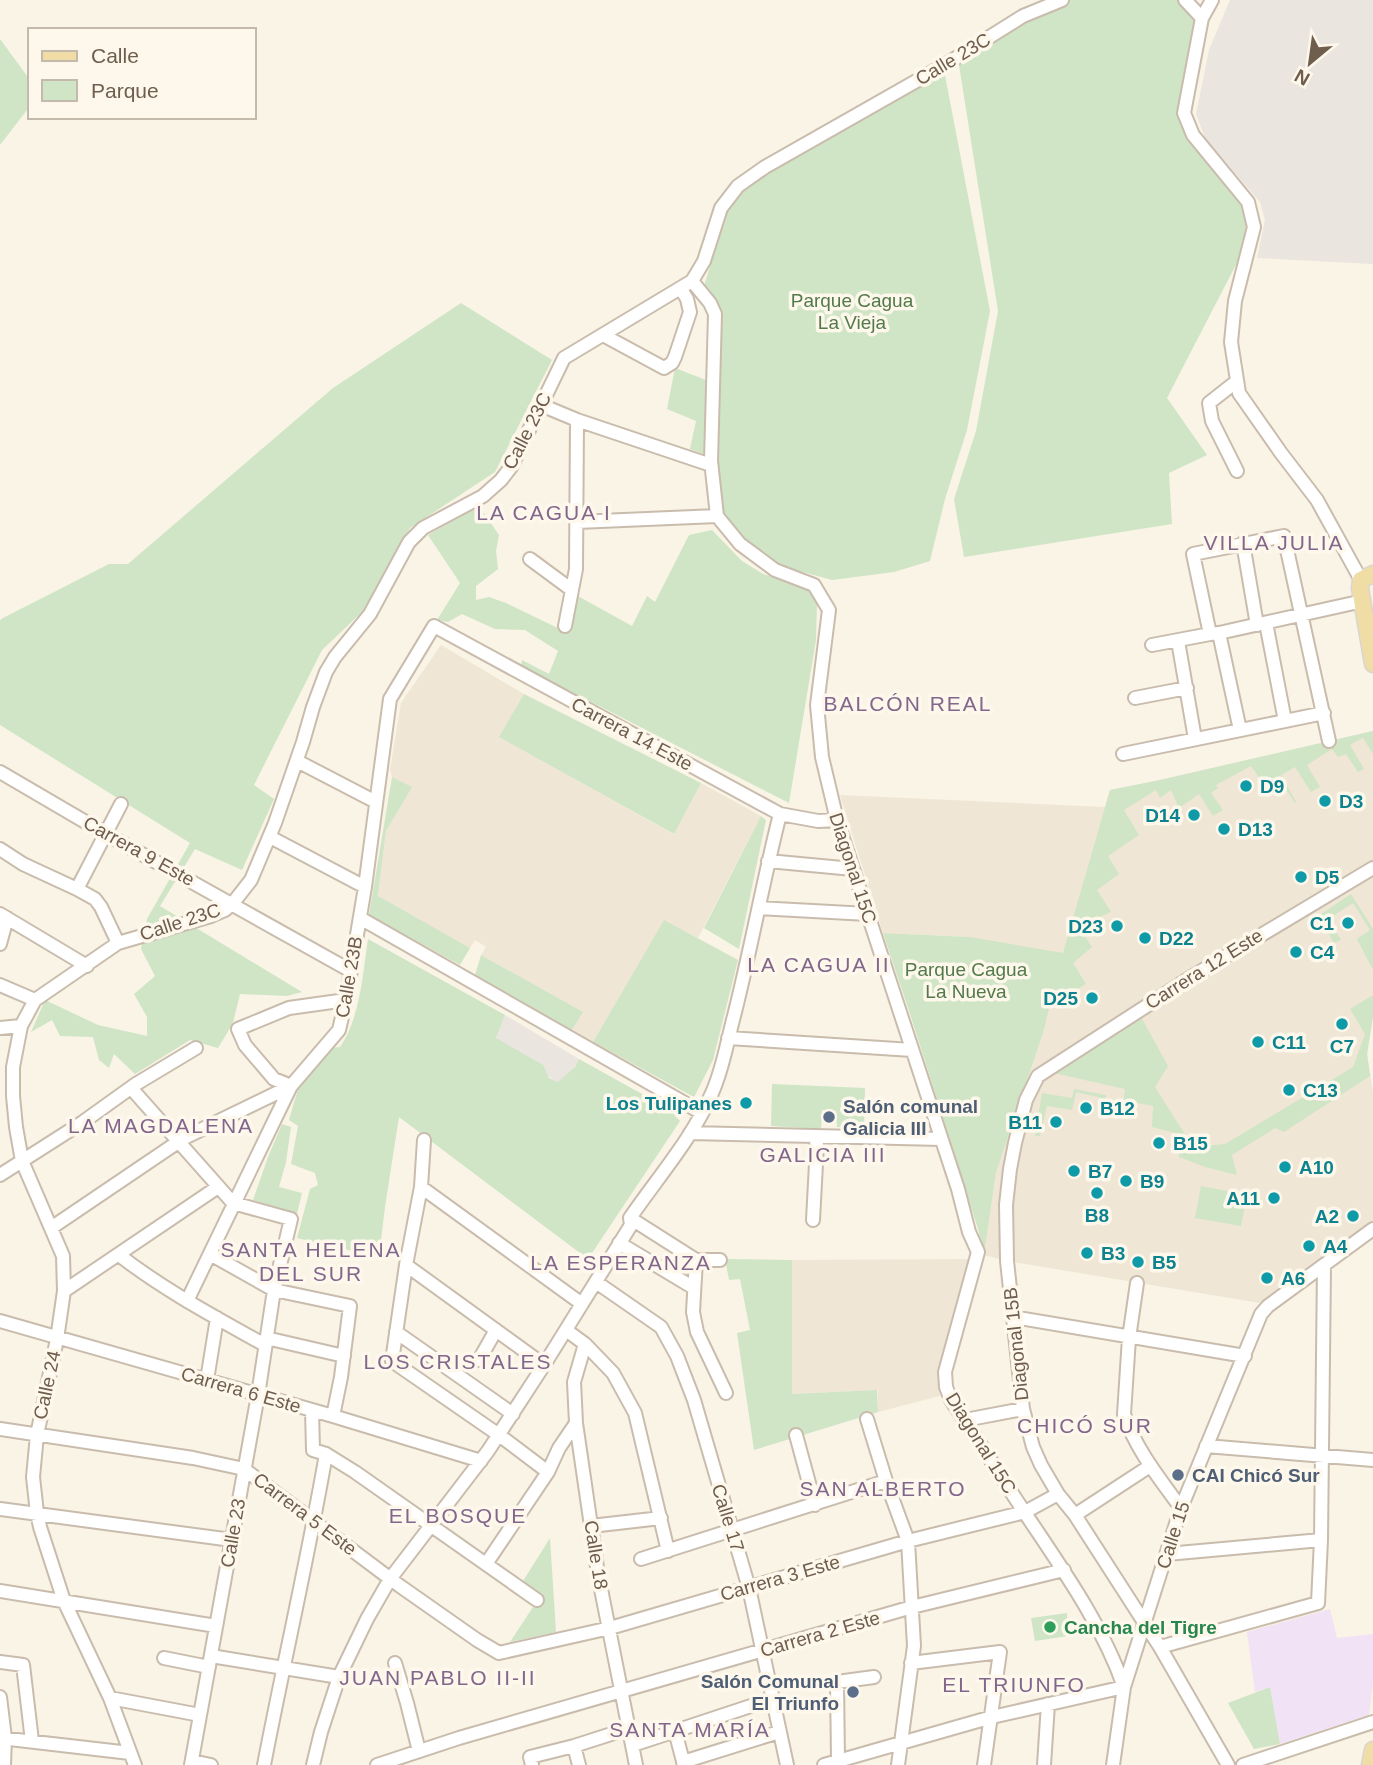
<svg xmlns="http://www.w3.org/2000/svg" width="1373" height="1765" viewBox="0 0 1373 1765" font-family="Arial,sans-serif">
<rect width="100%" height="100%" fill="#f9f4e5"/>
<path fill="#f0e6d5" d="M441,645l83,49 -24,43 173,97 28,-51 60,33 -63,122 -34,-17 -71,121 -21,-12 10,-18 -101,-57 5,-8 -11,-7 -5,8 -92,-51 8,-66 25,-44 -19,-10 -2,-7 11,-67z
M1373,731v286l-6,37 6,38v129l-113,82 -253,-42 -23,-6 12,-82 48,-143 -74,-93 -87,-4 -43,-138 265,12 5,-17 50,-10z
M970,1259l-31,122 1,15 -62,16v-22l-87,4 1,-134z"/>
<path fill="#eae5df" d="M1230,0h143v264l-116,-6 8,-38 -5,-18 -54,-62 -10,-26 13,-64z
M505,1015l74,44 -4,8 -17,16 -62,-45z"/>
<path fill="#f1e2f6" d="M1330,1609l7,29 36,-4v49l-4,32 -89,29 -10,-57 -15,5 -8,-60z"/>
<path fill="#cfe5c6" d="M1060,0h125l20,16 -20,96 10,22 55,67 6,25 -89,172 40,57 -38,18 3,51 -208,33 -10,-58 22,-68 22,-120 -39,-246 69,-52z
M0,39l30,41v26l-30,39z
M944,70l46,241 -23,119 -22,69 -15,62 -36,11 -62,8 -58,-16 -35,-26 -17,-22 -9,-55 4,-147 -15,-26 3,-5 21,-72 16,-22 25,-17z
M461,303l91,57 -57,112 -85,56 -48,84 -40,38 -68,135 20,14 -32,71 -47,-21 -35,57 142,86 -15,4 -47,-2 -7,29 -15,25 -28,-8 -55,34 -21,-20 -5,14 -10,-8 -6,-23 -33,-1 -8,-16 -21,12 14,-32 53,25 49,11v-19l-13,-23 21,-18 -14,-27 6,-30 43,-76 -190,-118v-104l1,-2 108,-55h19l205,-176z
M675,368l31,12v75l-16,-6 6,-28 -29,-12z
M479,506l20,29 -3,16 2,18 -22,17v14l13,-3 17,6 62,30 8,-38 56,31 15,-30 8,6 34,-67 23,-5 30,31 21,13 46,14 8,15 -1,37 -27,163 -268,-137 1,-6 27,14 9,-23 -33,-21 -30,-1 -33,-15 -14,8 -11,-2 23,-37 -32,-48z
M524,694l177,89 -27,51 -175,-97z
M1373,731v23l-10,-16 -13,7 14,24 -6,3 -12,-18 -8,3 -6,-8 -25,16 13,22 -9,5 -16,-25 -14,8 15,27 -1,1 -17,-26 -13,9 -14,-20 -35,19 2,3 -7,5 12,17 -10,6 -14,-22 -20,14 -8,-18 -11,8 -4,-8 -32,20 15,25 -31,21 11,18 -22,16 14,22 -27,12 -3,6 11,17 -19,16 13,21 -28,17 -7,-2 -7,31 -48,143 -12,82 -6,-26 -67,-212 -28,-84 87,4 93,16 47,-163 50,-10z
M392,777l20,10 -26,44 -8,65 92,52 -10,17 -91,-50z
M761,816l5,4 -27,129 -35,-21z
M1351,894l22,35v41l-16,-31 13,-9 -17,-27 -25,16 13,21 -7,3 -16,-27z
M664,920l74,40 -25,100 -19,37 -101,-55z
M368,939l137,76 -9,23 47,27 6,13 9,4 17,-15 4,-8 90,50 11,12 -92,138 -189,-142 -14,90 -6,50 -82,-19 13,-49 8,-4 -3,-12 -24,-9 7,-38 -9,-6 9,-31 31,-41 11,-1c20,-28 23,-74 28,-108z
M481,955l102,57 -11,18 -97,-55z
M1373,995v22l-6,37 3,22 -86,56 -9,-4 -43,27 5,20 -32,-8 -26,-10v-23l-27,-7 1,-21 -26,-5 -4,18 -24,-5 3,-16 -26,-6 -4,18 -25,-4 -7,30h-5l7,-43 30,5 2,-9 32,6 -1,6 18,3 2,-15 -76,-17 90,-59 29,53 -13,21 38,60 32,-3 128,-77 12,-33 -15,-25z
M772,1084l93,4 -1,41 -27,-2 -1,-16 -14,-1 -1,19 -50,-3z
M282,1124l9,3 -5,35 -7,25 23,6 -5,21 -44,-14 15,-43z
M1201,1186l46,9 -6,31 -46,-8z
M725,1259l67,1v134l85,-4 1,22 -124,38 -17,-117 13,-3 -10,-51 -11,1z
M550,1538l6,94 -46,10 27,-41 -14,-20z
M1067,1613l1,23 -33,5 -4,-23z
M1270,1687l10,57 -26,5 -26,-46z"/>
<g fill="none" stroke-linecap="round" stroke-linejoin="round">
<g stroke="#c9bcad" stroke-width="16">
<path id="minor" d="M1185,0l17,18
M1212,0l-10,18 -18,95 9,22 55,67 6,25 -19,74 -4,41 8,51 42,60 36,47 44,80
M692,281l18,22 5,11 -4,147 6,55
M603,335l61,33 8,-5 3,-6 15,-45 -3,-13 -6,-10
M541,405l36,15 134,45
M1237,471l-25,-50 -3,-18 28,-22
M717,516l23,28 35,26 39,15 15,25 -12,95 5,52 15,63 121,369 11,43 9,20 -33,120 1,15 5,13c26,38 50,77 76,116 36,54 76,110 97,171l-132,30 -168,48
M577,522l140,-6
M1243,543l14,82
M530,559l42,31
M1266,623l19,98
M565,626l11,-57 1,-149
M1219,633l21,97
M1210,634l-17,-80 91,-18 45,205
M1178,641l17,98
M1152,645l58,-11 9,-1 144,-32
M1135,698l52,-10
M1123,754l201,-41
M297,761l79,41
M0,772l106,62 245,137
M270,837l95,50
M0,849l23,15 54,25 18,10 6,8 17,36
M768,861l85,8
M77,889l44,-85
M759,908l109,6
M0,914l87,52
M360,918l342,195
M0,944l7,-26
M0,985l35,15
M0,1028l21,-2
M728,1038l184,12
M291,1086l-17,-7 -29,-34 -7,-16 51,-21 57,-8
M131,1088l102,115 58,16 -17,71 -16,105 -67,370
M690,1133l251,6
M424,1140l-3,47 -15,78 -14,96 107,74 49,37
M0,1175l83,-53 53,-38 60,-36
M421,1187l161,117
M630,1218l66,42
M813,1220l4,-75 -2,-8
M51,1228l133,-90 107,-52
M619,1243l75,45
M210,1254l64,36 76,16 -9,71 -8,39
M119,1255c45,35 96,62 146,90
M696,1260l-3,52 4,20 29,61
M696,1260h24
M406,1265l138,100
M596,1282l65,45 16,29 17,44 55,188 38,177
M1137,1283l-8,55 -5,76c11,34 35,64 57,94
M64,1291l154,-104
M187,1301l104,-215 48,-56 7,-30 19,-113 25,-188 44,-73 346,188 38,7 19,-1
M1013,1317l232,39
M0,1321l333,95 148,45
M566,1330l19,14 28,29 22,40 33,138
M396,1332l117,82
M266,1338l78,18
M585,1344l-11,38 2,41 22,151 38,191
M479,1360l17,-30
M207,1380l10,-62
M312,1410l1,40 13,4 29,18 182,128
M867,1419l19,62 22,60 6,105 -16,119
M965,1420l58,-11
M0,1429l193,29 51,11 156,117 77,54 22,13 111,-25 298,-87 117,-29 33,-18
M796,1435l19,70
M1206,1446l167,14
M0,1509l232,31
M1075,1515l75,-49
M591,1526l70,-8
M1167,1554l154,-14
M641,1559l245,-78
M486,1564l62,-92 11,-24 17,-25
M0,1591l216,35
M1160,1647l158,-44 3,-63 3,-274
M211,1656l128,21
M164,1658l45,9
M0,1662l23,3 9,76
M395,1663l12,40 12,48
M911,1663l89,-11 -16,113
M0,1697l5,41 -1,27
M110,1698l90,17
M675,1731l9,34
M0,1738l130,15
M633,1745l139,-46
M574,1746l5,19
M838,1760l-1,-78 37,-5
M192,1761l19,4
M683,1762l96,-30
M135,1765l-25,-67 -46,-97 -24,-74 -3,-14 -4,-36 4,-42 20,-96 7,-48 -1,-35 -41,-95 -6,-34 -3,-31v-29l8,-41 14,-26 83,-57 93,-27 14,-6 8,-7 18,-23 24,-57 28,-81 10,-35 13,-35 9,-15 35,-43 39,-72 14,-14 60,-32 18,-16 10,-13 53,-109 128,-77 12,-20 17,-53 17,-22 27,-19 183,-104 75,-47 39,-16
M264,1765c20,-104 44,-207 62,-311
M313,1765l8,-33 18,-55 28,-58 23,-40 98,-128 56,-86 87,-140 -1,-7c28,-41 62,-79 82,-125 11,-24 15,-51 22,-77 17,-67 29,-135 46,-202
M377,1765l82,-27 453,-131 152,-37
M532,1765l-2,-8 44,-11 56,-18
M1044,1765l4,-61
M1113,1765l11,-78 57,-179 80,-194 7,-8 105,-77
M1228,1765l-68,-118 -85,-132 -17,-21 -17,-29 -8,-18 -10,-38 -16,-148 -1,-56 4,-36 5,-26 11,-43 12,-24 155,-100 180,-108
M1243,1765l130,-43"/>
</g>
<g stroke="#dad5d1" stroke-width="19">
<path id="major" d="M1373,574l-12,6 -1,8 13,76
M1370,1765l3,-15"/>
</g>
<use href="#minor" stroke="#fff" stroke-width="12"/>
<use href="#major" stroke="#f0dda6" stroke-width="16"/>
</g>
<g fill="#0f9aa8" stroke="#fdf8eb" stroke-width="2.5">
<circle cx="1246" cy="786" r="7"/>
<circle cx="1325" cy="801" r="7"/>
<circle cx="1194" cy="815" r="7"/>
<circle cx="1224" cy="829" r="7"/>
<circle cx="1301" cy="877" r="7"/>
<circle cx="1348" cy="923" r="7"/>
<circle cx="1117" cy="926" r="7"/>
<circle cx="1145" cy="938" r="7"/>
<circle cx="1296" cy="952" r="7"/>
<circle cx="1092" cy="998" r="7"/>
<circle cx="1342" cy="1024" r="7"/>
<circle cx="1258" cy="1042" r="7"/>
<circle cx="1289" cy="1090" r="7"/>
<circle cx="746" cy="1103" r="7"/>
<circle cx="1086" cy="1108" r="7"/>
<circle cx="1056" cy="1122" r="7"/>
<circle cx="1159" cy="1143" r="7"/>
<circle cx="1285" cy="1167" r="7"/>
<circle cx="1074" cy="1171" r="7"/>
<circle cx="1126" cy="1181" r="7"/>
<circle cx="1097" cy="1193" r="7"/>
<circle cx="1274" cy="1198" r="7"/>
<circle cx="1353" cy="1216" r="7"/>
<circle cx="1309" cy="1246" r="7"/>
<circle cx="1087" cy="1253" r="7"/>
<circle cx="1138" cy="1262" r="7"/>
<circle cx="1267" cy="1278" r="7"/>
</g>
<g fill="#5c6f8a" stroke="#fdf8eb" stroke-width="2.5">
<circle cx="829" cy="1117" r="7"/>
<circle cx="1178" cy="1475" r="7"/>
<circle cx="853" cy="1692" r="7"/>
</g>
<circle fill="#2e9e5b" stroke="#fdf8eb" stroke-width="2.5" cx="1050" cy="1627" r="7"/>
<g text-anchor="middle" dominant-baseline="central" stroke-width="7" stroke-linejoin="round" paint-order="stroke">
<g font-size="19" fill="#6f5d4e" stroke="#fdf8eb">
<text transform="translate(953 59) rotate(-31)">Calle 23C</text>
<text transform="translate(527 431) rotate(-63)">Calle 23C</text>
<text transform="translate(632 734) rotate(28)">Carrera 14 Este</text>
<text transform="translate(139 851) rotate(29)">Carrera 9 Este</text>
<text transform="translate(853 868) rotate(72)">Diagonal 15C</text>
<text transform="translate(180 922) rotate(-18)">Calle 23C</text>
<text transform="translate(1204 969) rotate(-32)">Carrera 12 Este</text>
<text transform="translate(349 977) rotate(-80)">Calle 23B</text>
<text transform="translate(1016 1344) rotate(-96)">Diagonal 15B</text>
<text transform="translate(47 1385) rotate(-78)">Calle 24</text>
<text transform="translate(241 1390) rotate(16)">Carrera 6 Este</text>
<text transform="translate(981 1443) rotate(58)">Diagonal 15C</text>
<text transform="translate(305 1514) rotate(37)">Carrera 5 Este</text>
<text transform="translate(728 1518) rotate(73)">Calle 17</text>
<text transform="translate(233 1533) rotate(-80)">Calle 23</text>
<text transform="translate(1173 1535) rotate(-72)">Calle 15</text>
<text transform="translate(596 1555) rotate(81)">Calle 18</text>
<text transform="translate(780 1578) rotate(-16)">Carrera 3 Este</text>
<text transform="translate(820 1634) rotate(-16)">Carrera 2 Este</text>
</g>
<g font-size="19" fill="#537a4a" stroke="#fdf8eb">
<text x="852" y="300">Parque Cagua<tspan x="852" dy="22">La Vieja</tspan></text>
<text x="966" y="969">Parque Cagua<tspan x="966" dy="22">La Nueva</tspan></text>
</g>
<g font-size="19" font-weight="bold" fill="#0d838f" stroke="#fdf8eb" text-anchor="start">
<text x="1260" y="786">D9</text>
<text x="1339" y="801">D3</text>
<text x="1180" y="815" text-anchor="end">D14</text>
<text x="1238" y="829">D13</text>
<text x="1315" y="877">D5</text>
<text x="1334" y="923" text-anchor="end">C1</text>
<text x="1103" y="926" text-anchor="end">D23</text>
<text x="1159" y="938">D22</text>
<text x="1310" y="952">C4</text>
<text x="1078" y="998" text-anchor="end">D25</text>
<text x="1272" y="1042">C11</text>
<text x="1342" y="1046" text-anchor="middle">C7</text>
<text x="1303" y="1090">C13</text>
<text x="732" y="1103" text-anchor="end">Los Tulipanes</text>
<text x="1100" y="1108">B12</text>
<text x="1042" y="1122" text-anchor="end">B11</text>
<text x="1173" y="1143">B15</text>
<text x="1299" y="1167">A10</text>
<text x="1088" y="1171">B7</text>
<text x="1140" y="1181">B9</text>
<text x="1260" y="1198" text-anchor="end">A11</text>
<text x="1097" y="1215" text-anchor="middle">B8</text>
<text x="1339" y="1216" text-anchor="end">A2</text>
<text x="1323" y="1246">A4</text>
<text x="1101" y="1253">B3</text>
<text x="1152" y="1262">B5</text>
<text x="1281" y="1278">A6</text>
</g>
<g font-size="19" font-weight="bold" fill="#4e5e75" stroke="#fdf8eb" text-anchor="start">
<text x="843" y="1106">Salón comunal<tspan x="843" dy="22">Galicia III</tspan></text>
<text x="1192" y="1475">CAI Chicó Sur</text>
<text x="839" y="1681" text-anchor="end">Salón Comunal<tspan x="839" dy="22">El Triunfo</tspan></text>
</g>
<g font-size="19" font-weight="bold" fill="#27864d" stroke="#fdf8eb" text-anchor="start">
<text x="1064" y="1627">Cancha del Tigre</text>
</g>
<g font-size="21" letter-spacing="2" fill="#83668c" stroke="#fdf8eb">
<text x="544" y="512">LA CAGUA I</text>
<text x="1274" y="542">VILLA JULIA</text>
<text x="908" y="703">BALCÓN REAL</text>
<text x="819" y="964">LA CAGUA II</text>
<text x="161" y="1125">LA MAGDALENA</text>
<text x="823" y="1154">GALICIA III</text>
<text x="311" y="1249">SANTA HELENA<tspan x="311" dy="24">DEL SUR</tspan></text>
<text x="621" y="1262">LA ESPERANZA</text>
<text x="458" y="1361">LOS CRISTALES</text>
<text x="1085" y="1425">CHICÓ SUR</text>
<text x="883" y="1488">SAN ALBERTO</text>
<text x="458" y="1515">EL BOSQUE</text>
<text x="438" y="1677">JUAN PABLO II-II</text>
<text x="1014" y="1684">EL TRIUNFO</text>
<text x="690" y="1729">SANTA MARÍA</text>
</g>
</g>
<rect x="28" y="28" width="228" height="91" fill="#fdf8eb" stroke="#c4baac" stroke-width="2"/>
<rect x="42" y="51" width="35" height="10" fill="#f0dda6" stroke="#c4baac" stroke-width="2"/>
<text x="91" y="63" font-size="21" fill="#6f5d4e">Calle</text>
<rect x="42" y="80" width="35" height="21" fill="#cfe5c6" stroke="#c4baac" stroke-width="2"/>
<text x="91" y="98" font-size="21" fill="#6f5d4e">Parque</text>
<g transform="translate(1310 63) rotate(209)" stroke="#fdf8eb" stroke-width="5" paint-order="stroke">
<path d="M0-5L12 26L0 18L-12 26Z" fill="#6f5d4e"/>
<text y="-10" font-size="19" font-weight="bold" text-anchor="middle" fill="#6f5d4e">N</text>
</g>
</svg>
